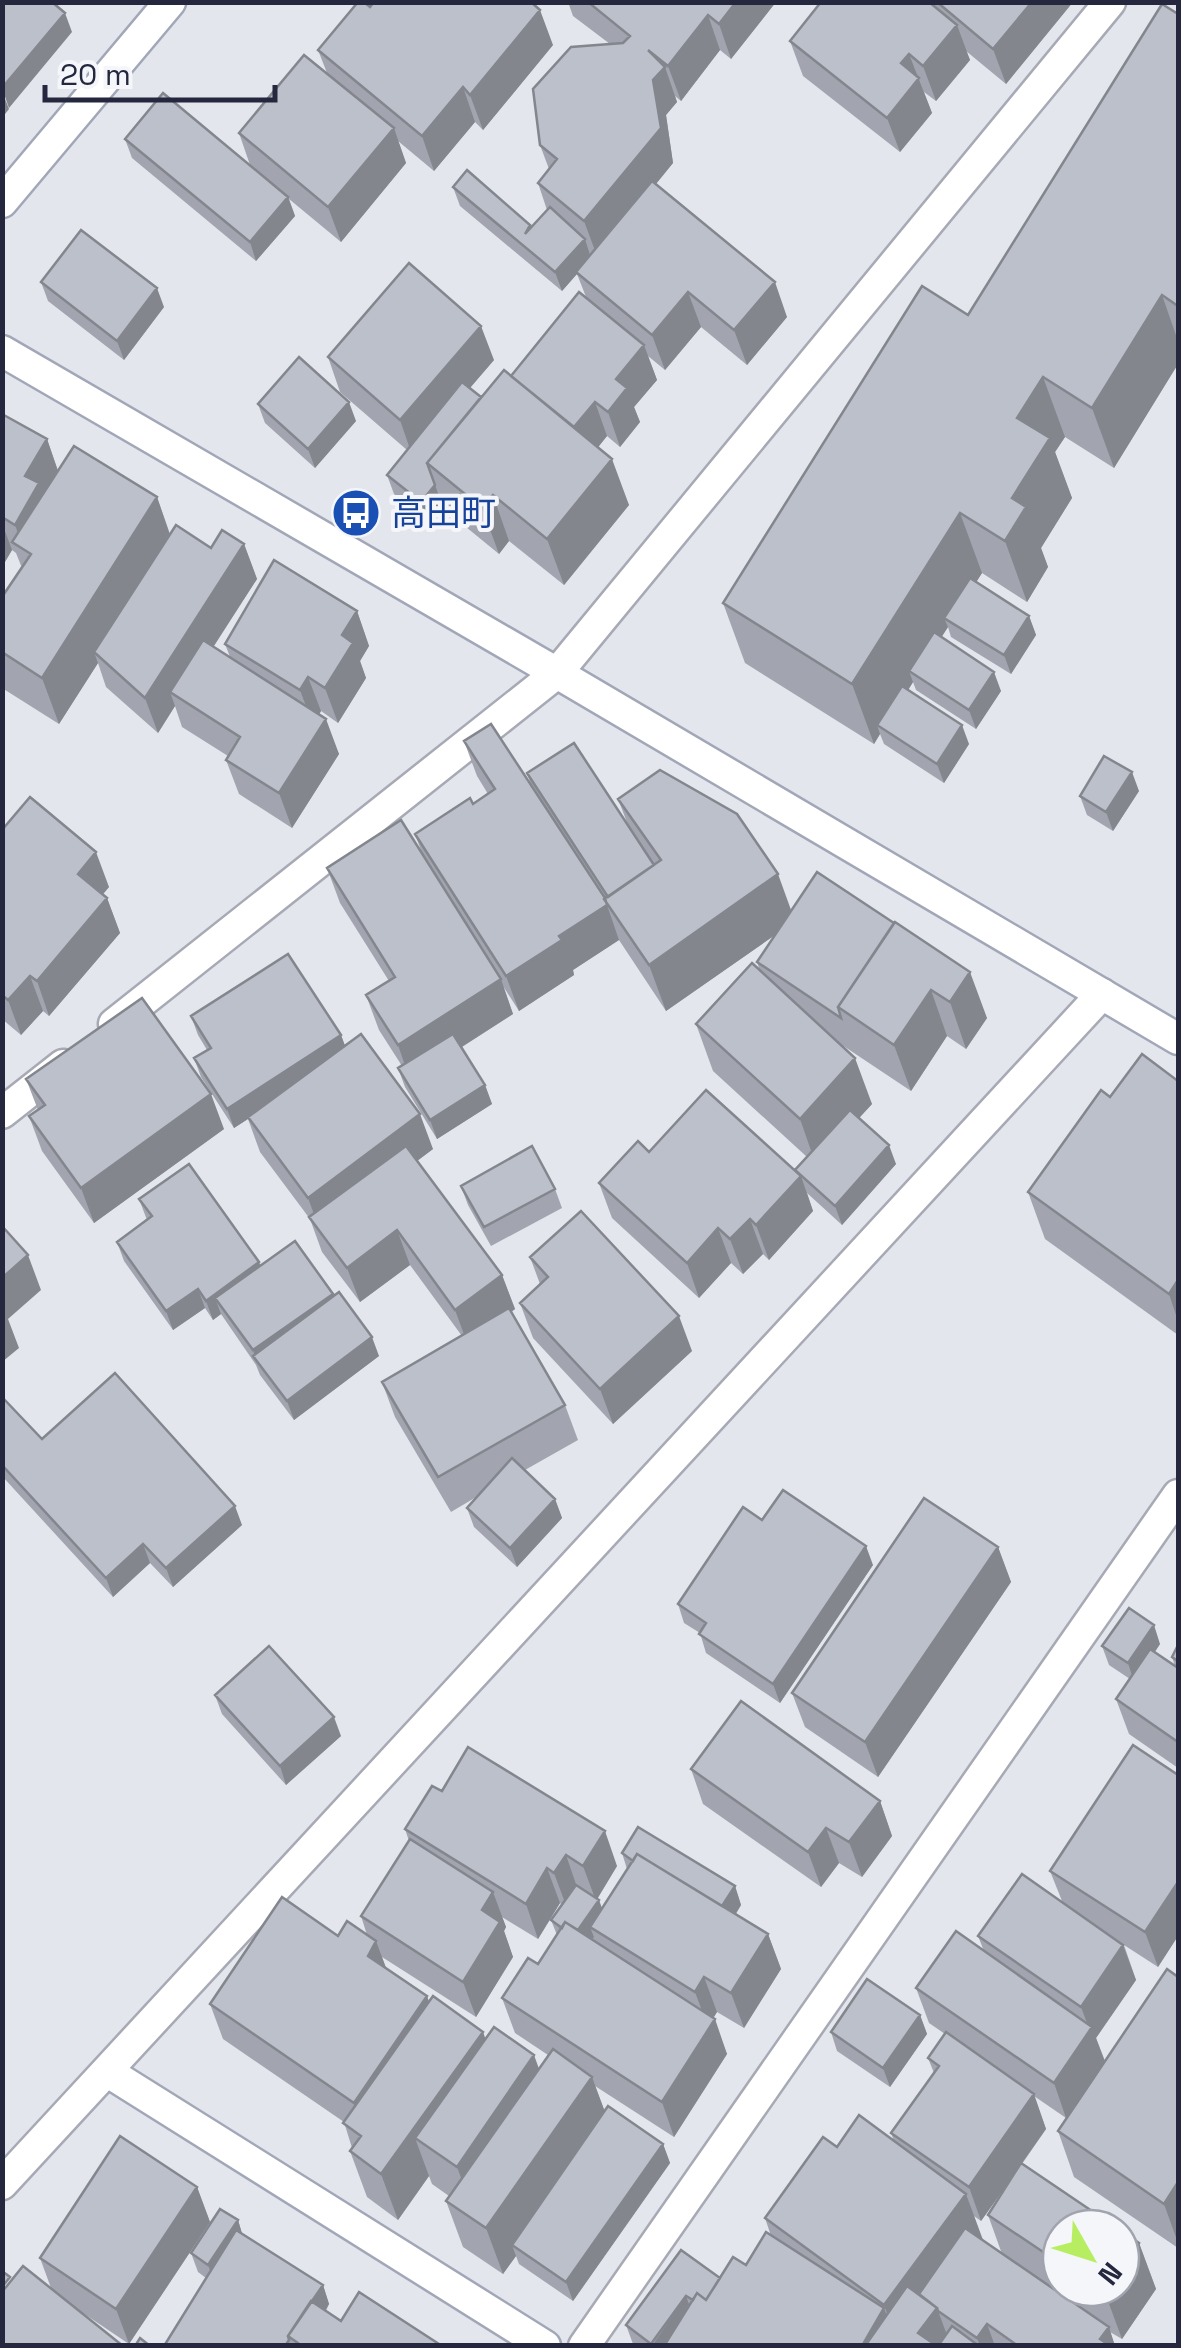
<svg xmlns="http://www.w3.org/2000/svg" width="1181" height="2348" viewBox="0 0 1181 2348" font-family="'Space Grotesk','Noto Sans JP',sans-serif">
<rect width="100%" height="100%" fill="#e4e6ed"/>
<g fill="none" stroke-linecap="round" stroke-linejoin="round">
<g stroke="#a7a9b5" stroke-width="35">
<path id="street" d="M114,1024l443,-351 553,-671
M2,1113l61,-48
M2,2184l1100,-1190
M584,2346l594,-851"/>
</g>
<g stroke="#a2a7b8" stroke-width="35">
<path id="secondary" d="M2,202l168,-200
M2,351l555,322 621,366
M108,2072l437,274"/>
</g>
<use href="#street" stroke="#fff" stroke-width="30"/>
<use href="#secondary" stroke="#fff" stroke-width="30"/>
</g>
<path fill="#a2a5af" fill-rule="evenodd" d="M568,2h208l-45,57 -11,-9 -39,51 -6,-5 2,6 -11,13 7,48 -17,21 131,133 -40,48 -46,-38 -36,43 -17,-14 9,24 -23,27 6,15 -20,25 -13,-11 -9,11 31,58 -65,80 -55,-44 -10,13 -55,-45 -2,-5 -14,17 -34,-27 -7,-19 20,-25 -67,-58 -12,-35 166,3 -24,28 11,9 30,-21 75,-79 -9,-23 -15,17 -102,-85 -7,-19 78,40 16,-17 -9,-27 11,-14 -9,-24 70,-101 -37,-28z
M821,2h252l-67,82 -40,-33 4,9 -34,41 -12,-9 8,21 -32,39 -97,-76 -13,-35z
M370,7l183,38 -70,85 -8,-8 -41,49 -36,-30 8,22 -65,79 -52,-43 6,17 -39,45 -124,-103 -7,-19 125,26 -11,-32 88,-60 -9,-23z
M1178,14v350l-64,104 -49,-31 -10,15 17,46 -31,50 7,19 -21,35 -45,-29 -6,9 53,34 7,19 -25,39 -60,-37 -3,-10 -7,10 60,54 -25,38 -60,-39 -3,-8 -5,8 61,54 -25,39 -60,-39 -4,-10 -6,10 -129,-81 -22,-60 245,-288z
M41,282l123,25 -40,53 -76,-59z
M258,404l98,17 -41,47 -50,-45z
M2,414l45,25 11,32 99,26 13,37 41,14 33,-4 13,35 -44,67 17,11 -5,-13 132,-33 12,35 -9,15 6,17 -28,45 -17,-12 -2,4 20,39 -47,74 -53,-34 -13,-34 2,-4 -46,-29 -7,-21 -17,27 -52,-46 -8,-24 -39,61 -57,-36v-100l3,6 17,-26 -6,-15 -4,-3 -10,17z
M464,741l67,44 -4,-12 101,52 -10,-26 173,111 196,108 -21,31 -19,-13 -36,55 -72,-48 33,61 -13,14 37,46 -54,61 -35,-32 6,18 -44,49 -6,-6 -20,20 -12,-11 -32,35 -87,-80 -13,-35 50,-31 147,20 11,-15 -94,-86 -17,-47 64,-53 -3,-9 18,-27 -109,76 -47,-71 -46,30 1,5 -55,36 -16,-25 10,28 -51,33 23,38 7,19 -55,35 -32,-52 -7,-19 4,-2 -23,-36 -13,-35 23,-14 -49,-78 -13,-35 95,-15 -7,-19 58,-30 15,-10 -11,-18z
M1139,791l-26,40 -26,-16 -7,-19z
M2,830l107,57 -7,7 5,4 13,35 -71,83 -6,-5 -22,24 -19,-16z
M191,1016l150,19 4,11 88,103 -16,12 85,114 13,34 -4,3 54,93 13,35 -53,30 30,29 7,19 -45,49 -43,-40 -7,-19 11,-12 -27,16 -56,-95 -13,-35 80,-46 -52,-71 -50,37 -38,-50 -12,-33 -50,-67 -12,-33 -14,9 -33,-51 -7,-19 13,-8 -9,-15z
M26,1079l198,50 -130,94 -52,-72 -13,-35 9,-6z
M1178,1081v254l-133,-96 -17,-47 82,-95z
M461,1186l94,3 7,19 -71,38 -23,-41z
M139,1199l120,63 1,4 74,30 45,60 -85,64 -34,-45 -4,-10 -35,-51 -8,6 -8,-12 -32,22 -49,-69 -7,-19 30,-22z
M530,1257l162,94 -79,73 -80,-86 -13,-35 20,-19z
M2,1397l40,42 200,86 -69,62 -23,-24 -37,34 -111,-121z
M762,1520l111,45 -93,138 -74,-50 -6,-20 -16,-10 -6,-19z
M998,1547l13,35 -133,195 -73,-50 -13,-34z
M1160,1644l-5,8 20,14 -3,-9 6,-12v123l-49,-34 -13,-35 14,-20 -21,-14 -7,-19z
M215,1695l126,41 -55,49 -64,-71z
M691,1769l189,32 12,35 -30,41 -23,-14 -18,24 -118,-83z
M1178,1775v161l-20,31 -34,-22 12,35 -40,58 9,23 73,-84v271l-104,-71 -16,-46 8,-13 -32,-22 12,33 -24,35 39,64v60h60l18,-45 17,46 -34,50 -12,-7 5,14h-480l-2,-2 -7,-19 120,-60 25,-29 -6,-18 72,-71 57,-6 -3,-8 43,-60 -6,-15 17,-24 -16,-11 -13,-35 68,-37 -6,-15 84,-35 -12,-30zM1014,2175l-26,40 14,39 -20,-14 -8,-24 7,5z
M442,1791l175,75 -20,33 5,10 25,-40 -5,-16 113,33 6,19 -5,9 32,20 13,35 -37,59 -27,-16 -4,6 14,36 -53,83 -79,-51 10,26 58,32 7,19 -97,138 -54,-37 -3,-8 -13,18 -40,-27 -17,-46 3,-5 -17,-12 -3,-8 -31,44 -31,-23 -17,-46 2,-3 -8,-26 -121,-83 -13,-35 128,-68 29,-1 -6,-19 48,-75 -4,-12zM560,1903l2,2 -11,15 6,15 -19,29 -36,34 13,35 33,22 -9,13 -54,-30 -56,-36 -43,-34 -4,-11 94,60 37,-60 -9,-26 2,-4 -4,-10 36,22z
M920,2015l7,19 -37,53 -53,-36 -6,-19z
M197,2187l13,35 -81,122 -49,-33 -69,-30 40,7 -11,-30z
M238,2220l4,14 81,51 6,19 -3,7 15,10 101,25h-278l42,-68 -8,-6 -7,-19z"/>
<path fill="#84868e" d="M736,2h40l-45,57 -12,-35z
M1032,2h41l-67,82 -13,-35z
M540,10l13,35 -70,85 -13,-35z
M65,13l7,19 -63,76 -7,-20z
M708,15l12,35 -39,51 -13,-35z
M957,25l13,35 -34,41 -13,-35z
M909,54l23,59 -32,39 -13,-34 14,-55z
M665,67l12,35 -11,13 7,48 -76,93 -13,-35 69,-141z
M463,87l12,35 -41,49 -12,-35z
M2,91l7,18 -7,9z
M394,128l12,35 -65,79 -13,-35z
M288,197l7,19 -39,45 -6,-19z
M585,239l6,19 -29,33 -7,-19z
M775,282l12,35 -40,48 -13,-35z
M157,288l7,19 -40,53 -7,-19z
M688,292l13,35 -36,43 -13,-35z
M1162,295l16,46v23l-64,104 -22,-60z
M481,326l13,34 -82,95 -12,-35z
M644,345l13,35 -23,27 6,15 -20,25 -12,-35 8,-33z
M1043,377l22,60 -10,15 17,46 -31,50 7,19 -21,35 -22,-61 7,-43 5,-80z
M349,402l7,19 -41,47 -7,-19z
M595,402l12,34 -23,29 -12,-35z
M47,439l12,35 -35,76 -9,-25 10,-49z
M612,459l17,46 -65,80 -17,-46z
M435,485l7,19 -14,17 -7,-19z
M493,495l16,46 -10,13 -17,-46z
M157,497l16,47 -79,108 4,11 -39,61 -17,-46z
M960,513l22,60 -31,49 -7,-4 4,9 -31,49 -8,-5 4,11 -29,47 -7,-4 3,9 -6,10 -22,-60z
M2,523l10,27 -10,17z
M244,544l13,35 -77,120 -10,-7 5,14 -17,27 -13,-35z
M357,611l12,35 -9,15 6,17 -28,45 -13,-35 17,-53z
M1029,616l7,19 -25,39 -7,-19z
M994,672l7,19 -25,38 -7,-19z
M308,677l13,34 -8,14 -13,-35z
M326,719l13,35 -47,74 -13,-35z
M962,725l7,19 -25,39 -7,-19z
M1132,772l7,19 -26,40 -7,-19z
M96,852l13,35 -18,22 -13,-35z
M778,874l17,47 -129,90 -17,-46z
M107,898l13,35 -71,83 -12,-35z
M607,905l12,35 -46,30 1,5 -55,36 -13,-35 53,-40z
M970,972l17,46 -21,31 -16,-47z
M30,976l13,35 -22,24 -13,-35z
M501,979l12,35 -103,66 -12,-35z
M931,990l16,46 -36,55 -17,-46z
M341,1035l7,19 -114,74 -7,-19z
M855,1058l17,46 -56,61 -16,-46z
M485,1085l7,19 -55,35 -7,-19z
M211,1094l13,35 -130,94 -13,-35z
M420,1114l13,35 -112,84 -13,-35z
M889,1145l7,19 -54,61 -7,-19z
M801,1176l12,35 -44,49 -13,-35z
M750,1219l13,35 -20,20 -13,-35z
M718,1228l13,35 -32,35 -12,-35z
M397,1230l13,35 -50,37 -13,-34z
M28,1255l13,35 -33,29 11,29 -17,14v-84z
M259,1262l7,19 -51,17 6,16 -8,6 -7,-19z
M502,1275l13,34 -47,36 -13,-35z
M1178,1280v41l-9,-27z
M198,1289l7,19 -32,22 -7,-19z
M333,1294l7,19 -84,47 -3,-10z
M679,1316l13,35 -79,73 -13,-35z
M372,1337l7,19 -85,64 -7,-19z
M555,1499l7,19 -45,49 -7,-19z
M235,1506l7,19 -69,62 -7,-19z
M143,1544l7,19 -37,34 -7,-19z
M866,1546l7,19 -93,138 -7,-19z
M998,1547l13,35 -133,195 -13,-35z
M1154,1625l6,19 -26,38 -6,-19z
M334,1717l7,19 -55,49 -6,-19z
M880,1801l12,35 -30,41 -13,-35z
M826,1828l13,35 -18,24 -13,-35z
M605,1831l12,35 -21,35 -13,-35z
M566,1855l12,35 -11,18 -13,-35z
M547,1868l13,35 -22,36 -12,-35z
M1178,1882v54l-20,31 -13,-35z
M735,1886l6,19 -17,27 -7,-19z
M493,1892l13,35 -2,4 9,26 -37,60 -13,-35 19,-72z
M599,1900l7,19 -16,8 4,10 -13,18 -7,-19z
M768,1934l13,35 -37,59 -13,-35z
M376,1941l13,35 -21,-20z
M1123,1945l13,35 -40,58 9,24 -39,56 -12,-35 36,-52 -9,-24z
M704,1977l13,35 -9,15 -13,-35z
M427,1996l13,35 -74,107 -12,-35z
M920,2015l7,19 -37,53 -7,-19z
M715,2019l12,35 -53,83 -12,-35z
M483,2032l17,46 -85,60 14,38 -31,44 -17,-46z
M534,2055l17,47 -77,111 -17,-46z
M592,2077l17,46 -97,122 4,11 -13,18 -17,-46z
M1034,2094l12,35 -65,92 -12,-34z
M663,2144l7,19 -97,138 -7,-19z
M1178,2182v61l-14,-39z
M197,2187l13,35 -81,122 -13,-35z
M966,2194l17,46 -84,106 -15,-41z
M238,2220l6,20 -29,44 -7,-19z
M1139,2243l17,46 -34,50 -17,-46 3,-5h13v-19z
M323,2285l6,19 -25,42 -14,-8z
M686,2296l7,19 -22,31h-19z
M884,2308l14,38h-36z
M937,2308l14,38h-28l-5,-13z
M987,2324l8,22h-15l-3,-8z
M1109,2327l6,19h-12l-3,-7z"/>
<path fill="#bcc0cb" stroke="#84868e" stroke-width="2.5" d="M2,2h50l13,11 -63,75z
M358,2h6l6,5 4,-5h157l9,8 -70,85 -7,-8 -41,49 -104,-86z
M588,2h148l-17,22 -11,-9 -40,51 -20,-16 17,17 -12,13 8,48 -77,93 -46,-38 19,-24 -17,-14 -7,-56 38,-42 52,-4 7,-7z
M821,2h108l28,23 -34,41 -14,-12 -8,9 18,15 -32,40 -97,-77z
M937,2h95l-39,47z
M1162,4l16,10v292l-16,-11 -70,113 -49,-31 -26,41 33,20 -38,60 14,9 -21,34 -45,-28 -108,171 -129,-81 199,-317 46,29z
M304,55l90,73 -66,79 -89,-74z
M163,93l125,104 -38,45 -125,-103z
M467,170l63,55 -5,9 25,-27 35,32 -30,33 -102,-85z
M652,181l123,101 -41,48 -46,-38 -36,43 -76,-63z
M81,230l76,58 -40,53 -76,-59z
M409,263l72,63 -81,94 -72,-63z
M579,292l65,53 -28,34 11,9 -19,24 -13,-10 -21,25 -63,-51z
M299,357l50,45 -41,47 -50,-45z
M504,370l108,89 -65,80 -54,-44 -11,13 -55,-45z
M462,382l19,15 -54,66 8,22 -14,17 -34,-27z
M2,414l45,25 -22,37 14,7 -24,42 -13,-8z
M74,446l83,51 -115,181 -40,-26v-55l29,-43 -19,-12z
M176,525l35,23 11,-18 22,14 -99,154 -51,-46z
M274,560l83,51 -15,24 11,8 -28,45 -17,-11 -8,13 -75,-46z
M970,578l59,38 -25,39 -60,-37z
M934,632l60,40 -25,38 -60,-39z
M203,640l123,79 -47,74 -53,-33 14,-23 -70,-45z
M902,686l60,39 -25,39 -60,-39z
M491,724l114,174 2,7 -48,31 3,4 -56,36 -91,-142 55,-36 3,6 22,-15 -31,-48z
M574,743l80,122 -46,32 -81,-124z
M1104,756l28,16 -26,40 -26,-16z
M660,770l77,44 41,60 -129,91 -45,-66 57,-39 -43,-61z
M30,797l66,55 -18,22 29,24 -70,83 -7,-5 -22,24 -6,-5v-165z
M401,820l100,159 -103,66 -32,-50 29,-18 -68,-109z
M817,872l77,51 -56,84 3,11 -84,-56z
M895,922l75,50 -20,30 -19,-12 -37,55 -56,-38z
M288,954l53,81 -114,74 -33,-51 17,-10 -20,-32z
M752,963l103,95 -55,61 -104,-95z
M142,998l69,96 -130,94 -52,-72 16,-11 -19,-26z
M361,1034l59,80 -112,84 -60,-81z
M453,1034l32,51 -55,35 -32,-52z
M1142,1054l36,27v199l-9,14 -141,-102 73,-102 9,7z
M706,1090l95,86 -45,49 -6,-6 -20,20 -12,-11 -31,35 -88,-80 39,-42 11,11z
M850,1110l39,35 -54,61 -40,-36z
M406,1146l96,129 -47,35 -58,-80 -50,38 -38,-51z
M532,1146l23,43 -71,38 -23,-41z
M189,1164l70,98 -53,39 -8,-12 -32,22 -49,-69 35,-26 -13,-17z
M581,1211l98,105 -79,73 -80,-86 28,-26 -18,-20z
M2,1226l26,29 -26,23z
M295,1241l38,53 -80,56 -38,-52z
M339,1292l33,45 -85,64 -34,-45z
M509,1308l56,97 -127,72 -56,-95z
M115,1373l120,133 -69,62 -23,-24 -37,34 -104,-113v-68l40,42z
M512,1458l43,41 -45,49 -43,-40z
M783,1490l83,56 -93,138 -74,-50 7,-11 -28,-19 65,-97 19,13z
M924,1498l74,49 -133,195 -73,-49z
M1129,1608l25,17 -26,38 -26,-17z
M1178,1645v16l-6,-4z
M269,1646l65,71 -54,49 -65,-71z
M1150,1649l28,19v74l-62,-43z
M741,1701l139,100 -31,41 -23,-14 -18,24 -117,-83z
M1133,1745l45,30v107l-33,50 -95,-61z
M468,1747l137,84 -22,35 -17,-11 -12,18 -7,-5 -21,36 -121,-75 27,-43 10,5z
M638,1827l97,59 -13,20 -85,-52 -4,7 -11,-8z
M410,1839l83,53 -11,18 18,12 -37,60 -102,-66z
M637,1854l131,80 -37,59 -27,-16 -9,15 -105,-65z
M1022,1874l101,71 -42,62 -103,-71z
M576,1885l23,15 -21,30 -13,-8 -3,6 -11,-8z
M282,1897l56,39 9,-15 29,20 -8,15 59,40 -73,107 -144,-99z
M565,1922l150,97 -53,83 -160,-104 26,-40 10,6z
M956,1931l136,96 -38,56 -138,-95z
M1167,1969l11,8v205l-14,22 -106,-73z
M867,1979l53,36 -37,53 -52,-36z
M433,1996l50,36 -102,142 -31,-23 11,-15 -18,-13z
M494,2027l40,28 -77,112 -42,-29z
M946,2032l88,62 -65,93 -78,-54 48,-67 -11,-8z
M553,2049l39,28 -106,151 -40,-27z
M608,2106l55,38 -97,138 -54,-37z
M859,2115l107,79 -82,111 -119,-87 58,-81 14,10z
M120,2136l77,51 -81,122 -76,-51z
M1021,2163l96,65h-56v36l-73,-49z
M220,2209l18,11 -30,45 -17,-12z
M965,2228l144,99 -9,12 10,7h-98l2,-3 -27,-19 -10,14 -39,-27 -1,-3 -18,-14z
M236,2230l87,55 -35,51 1,4 -4,6h-121z
M1121,2230l18,13 -18,26z
M766,2232l118,76 -22,38h-198l33,-53 9,7 27,-43 13,8z
M681,2250l39,28 -14,22 -9,-7 -4,7 -7,-4 -35,48 -25,-19z
M23,2266l100,80h-121v-54z
M2,2271l8,6 -8,10z
M907,2286l30,22 -19,25 19,13h-72z
M359,2292l83,54h-140l-14,-10 23,-35 30,20z
M952,2326l27,20h-41z
M140,2338l10,8h-15z"/>
<defs>
<g id="bus-disc" transform="scale(2.5)"><circle r="9.5" fill="#1a4fb4" stroke="#f4f6f9"/><path d="M-5-6H5V4H4V6H2V4H-2V6H-4V4H-5ZM-3.5-4V0h7V-4ZM-3.5 1.2v1.5H-2V1.2ZM2 1.2v1.5H3.5V1.2Z" fill="#fff"/></g>
</defs>
<g fill-rule="evenodd">
<use href="#bus-disc" x="356" y="513"/>
</g>
<g text-anchor="middle" dominant-baseline="central" stroke-width="8" stroke-linejoin="round" paint-order="stroke">
<g font-size="35" fill="#164399" stroke="#f4f6f9" text-anchor="start">
<text x="391" y="513">高田町</text>
</g>
</g>
<rect width="1181" height="2348" fill="none" stroke="#24273e" stroke-width="10"/>
<g transform="translate(1091 2258) rotate(129)"><circle r="48" fill="#f4f6f9" stroke="#a1a3ae" stroke-width="2.5"/>
<path d="M0-8L18 38L0 25L-18 38Z" fill="#b7ee61"/>
<text y="-15" font-size="28" font-weight="bold" text-anchor="middle" fill="#24273e">N</text>
</g>
<path d="M45 85v15h230v-15" fill="none" stroke="#24273e" stroke-width="5"/>
<text x="60" y="85" font-size="30" fill="#24273e" stroke="#f4f6f9" stroke-width="8" paint-order="stroke">20 m</text>
</svg>
